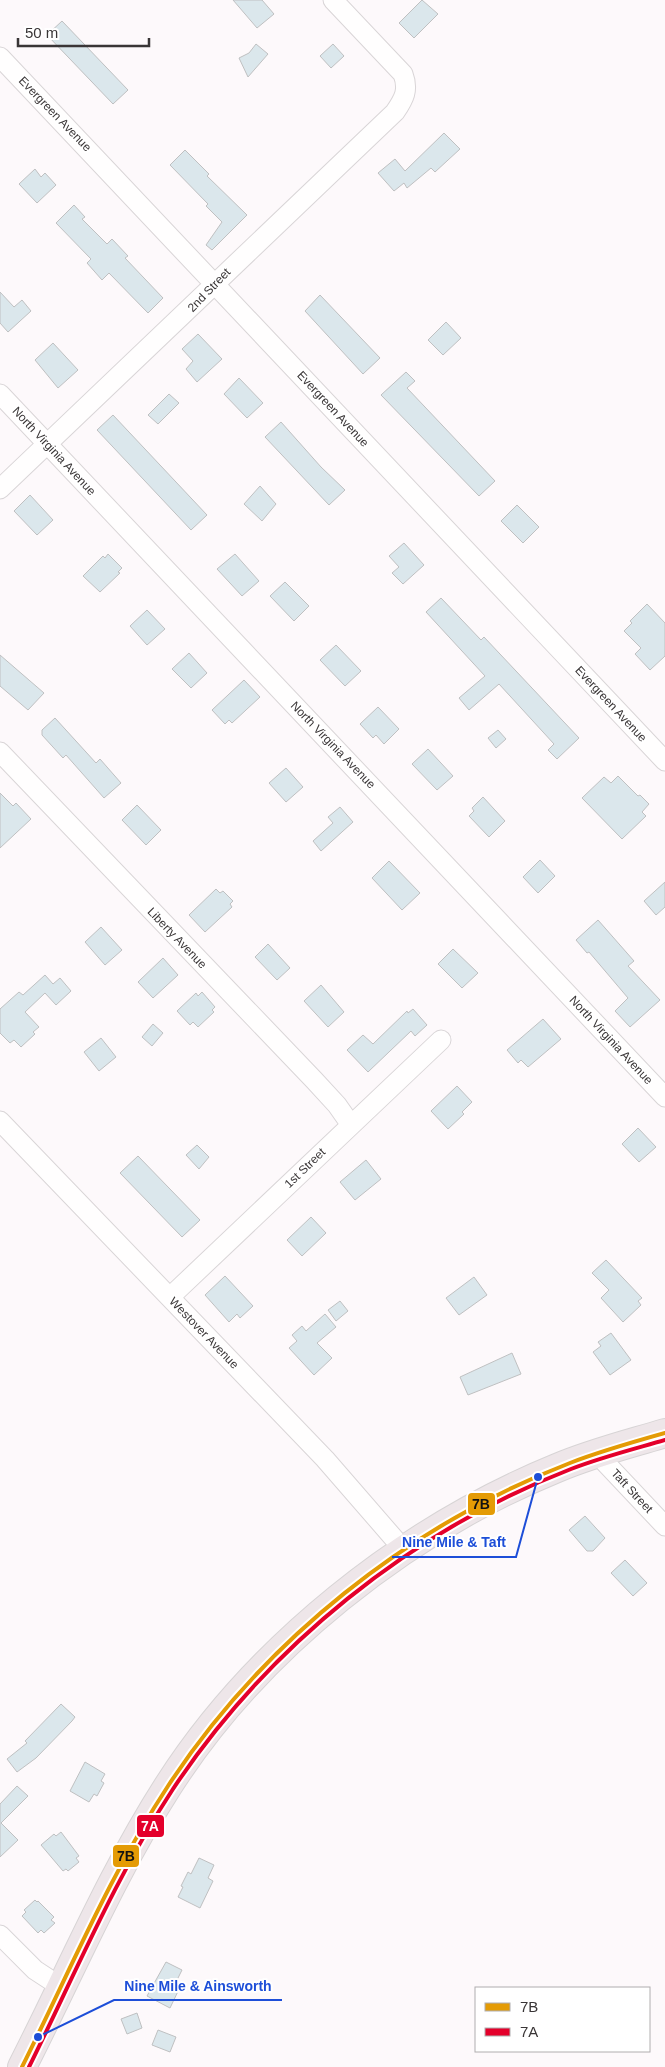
<svg xmlns="http://www.w3.org/2000/svg" width="665" height="2067" viewBox="0 0 665 2067" font-family="Arial,sans-serif">
<rect width="100%" height="100%" fill="#fdf9fb"/>
<path fill="#dbe7ec" stroke="#bfc0c1" d="M233,0h29l12,14 -17,14z
M422,0l16,14 -24,24 -15,-15z
M62,21l66,69 -15,14 -66,-69z
M256,44l12,10 -20,23 -9,-19 10,-5z
M333,44l11,12 -13,12 -11,-12z
M444,133l16,16 -25,23 -4,-4 -24,20 -3,-5 -10,8 -16,-18 17,-14 10,12z
M185,150l24,24 -2,2 40,39 -35,35 -6,-5 16,-23 -16,-16 2,-2 -38,-39z
M35,169l6,8 4,-4 11,12 -19,18 -18,-19z
M74,205l11,12 -3,2 25,25 5,-5 16,17 -3,2 38,40 -15,15 -39,-40 -7,7 -15,-17 4,-4 -35,-36z
M0,292l14,15 8,-7 9,11 -23,21 -8,-9z
M320,295l60,63 -17,16 -58,-63z
M446,322l15,16 -18,17 -15,-15z
M198,334l24,25 -25,23 -11,-13 7,-8 -11,-12z
M53,343l25,27 -20,18 -23,-28z
M406,372l9,9 -8,7 88,93 -16,15 -98,-101z
M239,378l24,25 -16,15 -23,-24z
M169,394l10,9 -21,21 -10,-9z
M113,415l94,100 -16,15 -94,-100z
M281,422l40,45 24,23 -16,15 -64,-68z
M260,486l16,18 -14,17 -18,-17z
M30,495l23,25 -16,15 -23,-24z
M517,505l22,22 -16,16 -22,-22z
M404,543l20,22 -21,19 -11,-11 7,-6 -10,-11z
M108,554l14,14 -4,4 2,1 -20,19 -17,-16 20,-20 2,2z
M235,554l24,27 -17,15 -25,-27z
M285,582l24,24 -15,15 -24,-25z
M441,598l40,42 3,-3 95,101 -22,21 -9,-9 6,-6 -55,-60 -30,26 -10,-12 26,-22 -59,-64z
M647,604l18,19v33l-15,14 -15,-16 6,-6 -17,-17 8,-8 -2,-2z
M147,610l18,19 -18,16 -17,-19z
M336,645l25,26 -16,15 -25,-26z
M189,653l18,20 -16,15 -19,-19z
M0,655l44,38 -16,17 -28,-24z
M244,680l16,17 -28,26 -3,-3 -4,4 -13,-14z
M378,707l21,22 -15,15 -8,-9 -3,3 -13,-14z
M55,718l41,45 4,-4 21,24 -17,15 -38,-43 -3,3 -21,-23v-5z
M498,730l8,9 -10,9 -8,-10z
M428,749l25,27 -16,14 -25,-26z
M286,768l17,19 -17,15 -17,-19z
M618,776l20,20 2,-1 9,9 -7,8 4,4 -24,23 -40,-41 22,-21 7,6z
M0,793l13,13 3,-3 15,16 -31,29z
M483,797l22,24 -16,16 -20,-21 5,-5 -2,-3z
M137,805l24,25 -15,15 -24,-25z
M340,807l13,15 -32,29 -8,-10 20,-18 -5,-6z
M540,860l15,16 -17,17 -15,-16z
M389,861l31,32 -18,17 -30,-32z
M665,882v25l-9,8 -12,-14z
M216,889l4,4 3,-2 10,10 -3,3 2,3 -27,25 -16,-17z
M598,920l36,41 -6,5 32,34 -30,27 -15,-16 13,-13 -39,-46 -2,1 -11,-13z
M101,927l21,23 -17,15 -20,-23z
M268,944l22,24 -13,12 -22,-23z
M453,949l25,24 -16,15 -24,-24z
M163,958l15,17 -25,23 -15,-16z
M45,975l8,9 7,-6 11,13 -15,14 -11,-12 -20,19 14,15 -6,5 2,2 -14,13 -7,-7 -4,3 -10,-10v-24l19,-17 4,3z
M321,985l23,27 -16,15 -24,-26z
M202,992l13,15 -3,3 2,2 -16,15 -5,-5 -3,3 -13,-14 19,-18 2,3z
M413,1009l14,16 -12,11 -4,-5 -43,41 -21,-22 16,-15 10,9 34,-33 1,2z
M543,1019l18,20 -33,28 -7,-7 -3,3 -11,-13z
M153,1024l10,9 -11,13 -10,-9z
M101,1038l15,19 -17,14 -15,-19z
M457,1086l15,16 -10,10 2,2 -16,15 -17,-18z
M638,1128l18,19 -17,15 -17,-18z
M197,1145l12,12 -10,12 -13,-14z
M138,1156l62,64 -18,17 -62,-64z
M366,1160l15,19 -26,21 -15,-18z
M311,1217l15,16 -24,23 -15,-16z
M606,1260l36,38 -4,3 3,4 -18,17 -22,-24 8,-8 -17,-17z
M225,1276l28,30 -13,12 -3,-4 -8,8 -24,-27z
M474,1277l13,18 -28,20 -13,-17z
M340,1301l8,10 -12,10 -8,-11z
M325,1314l11,13 -19,16 15,15 -18,17 -25,-27 8,-7 -5,-6 10,-9 4,5z
M611,1333l20,27 -21,15 -17,-23 8,-6 -3,-4z
M512,1353l9,21 -53,21 -8,-18z
M585,1516l20,22 -12,13h-6l-18,-21z
M625,1560l22,23 -14,13 -22,-23z
M61,1704l14,13 -3,4 -36,37 -19,14 -10,-13 20,-16 -2,-2z
M85,1762l20,12 -4,7 3,2 -7,13 -3,-2 -5,8 -19,-11z
M17,1786l11,10 -27,27 17,17 -18,17v-53z
M61,1832l18,24 -3,2 3,4 -11,9 -2,-2 -3,2 -22,-26 13,-11 2,2z
M199,1858l15,7 -6,13 5,3 -13,27 -22,-11 5,-10 -2,-1 7,-14 3,2z
M35,1900l2,2 1,-1 16,16 -3,3 4,3 -11,10 -3,-3 -3,3 -16,-17 4,-4 -2,-2z
M166,1962l16,8 -6,12 5,3 -11,23 -23,-12z
M137,2013l5,15 -15,6 -6,-15z
M158,2030l18,7 -6,15 -18,-7z"/>
<g fill="none" stroke-linecap="round" stroke-linejoin="round">
<g stroke="#d9d5d7" stroke-width="21">
<path id="minor" d="M0,57l665,704
M0,394l665,703
M0,489l395,-377c9,-13 14,-22 8,-38l-70,-74
M0,752l314,328 23,25 14,20
M0,1121l325,338 79,91
M170,1297l271,-257
M598,1455l67,71
M0,1935l35,35 26,17"/>
</g>
<g stroke="#d7d4d5" stroke-width="30">
<path id="primary" d="M22,2067c48,-94 89,-192 146,-281 89,-139 237,-256 389,-318 35,-15 72,-24 108,-35"/>
</g>
<use href="#minor" stroke="#fffefe" stroke-width="19"/>
<use href="#primary" stroke="#eee6e9" stroke-width="28"/>
<g stroke="#fff" stroke-width="8">
<path id="bus-1" d="M22,2067c47,-94 88,-193 146,-281 95,-145 241,-261 402,-323 31,-12 63,-21 95,-30"/>
</g>
<g stroke="#fff" stroke-width="8">
<path id="bus-2" d="M29,2067c46,-93 87,-191 144,-278 95,-143 238,-258 398,-320 31,-12 63,-20 94,-29"/>
</g>
<use href="#bus-1" stroke="#e49b05" stroke-width="4"/>
<use href="#bus-2" stroke="#e4002b" stroke-width="4"/>
</g>
<g text-anchor="middle" dominant-baseline="central" stroke-width="4" stroke-linejoin="round" paint-order="stroke">
<g font-size="12" fill="#393536" stroke="#fff">
<text transform="translate(55 114) rotate(46)">Evergreen Avenue</text>
<text transform="translate(209 290) rotate(-46)">2nd Street</text>
<text transform="translate(333 409) rotate(47)">Evergreen Avenue</text>
<text transform="translate(54 451) rotate(47)">North Virginia Avenue</text>
<text transform="translate(611 704) rotate(47)">Evergreen Avenue</text>
<text transform="translate(333 745) rotate(46)">North Virginia Avenue</text>
<text transform="translate(177 938) rotate(46)">Liberty Avenue</text>
<text transform="translate(611 1040) rotate(47)">North Virginia Avenue</text>
<text transform="translate(305 1168) rotate(-44)">1st Street</text>
<text transform="translate(204 1333) rotate(46)">Westover Avenue</text>
<text transform="translate(632 1491) rotate(47)">Taft Street</text>
</g>
</g>
<path fill="none" stroke="#1d4ed8" stroke-width="2" d="M538 1477L516 1557H392M38 2037L114 2000H282"/>
<g fill="#1d4ed8" stroke="#fff" stroke-width="2">
<circle cx="538" cy="1477" r="5"/>
<circle cx="38" cy="2037" r="5"/>
</g>
<g font-size="14" text-anchor="middle" font-weight="bold" fill="#1d4ed8" stroke="#fff" stroke-width="4" stroke-linejoin="round" paint-order="stroke">
<text x="454" y="1547">Nine Mile &amp; Taft</text>
<text x="198" y="1991">Nine Mile &amp; Ainsworth</text>
</g>
<g stroke="#fff" stroke-width="2">
<rect x="467" y="1492" width="29" height="24" rx="5" fill="#e49b05"/>
<rect x="136" y="1814" width="29" height="24" rx="5" fill="#e4002b"/>
<rect x="112" y="1844" width="28" height="24" rx="5" fill="#e49b05"/>
</g>
<g font-size="14" text-anchor="middle" font-weight="bold" fill="#fff">
<text x="150" y="1831">7A</text>
</g>
<g font-size="14" text-anchor="middle" font-weight="bold" fill="#111">
<text x="481" y="1509">7B</text>
<text x="126" y="1861">7B</text>
</g>
<rect x="475" y="1987" width="175" height="65" fill="#ffffff" stroke="#b0aeaf"/>
<rect x="485" y="2003" width="25" height="8" fill="#e49b05" stroke="#b0aeaf"/>
<text x="520" y="2012" font-size="15" fill="#393536">7B</text>
<rect x="485" y="2028" width="25" height="8" fill="#e4002b" stroke="#b0aeaf"/>
<text x="520" y="2037" font-size="15" fill="#393536">7A</text>
<path d="M18 38v8h131v-8" fill="none" stroke="#393536" stroke-width="2.5"/>
<text x="25" y="38" font-size="15" fill="#393536" stroke="#ffffff" stroke-width="4" paint-order="stroke">50 m</text>
</svg>
